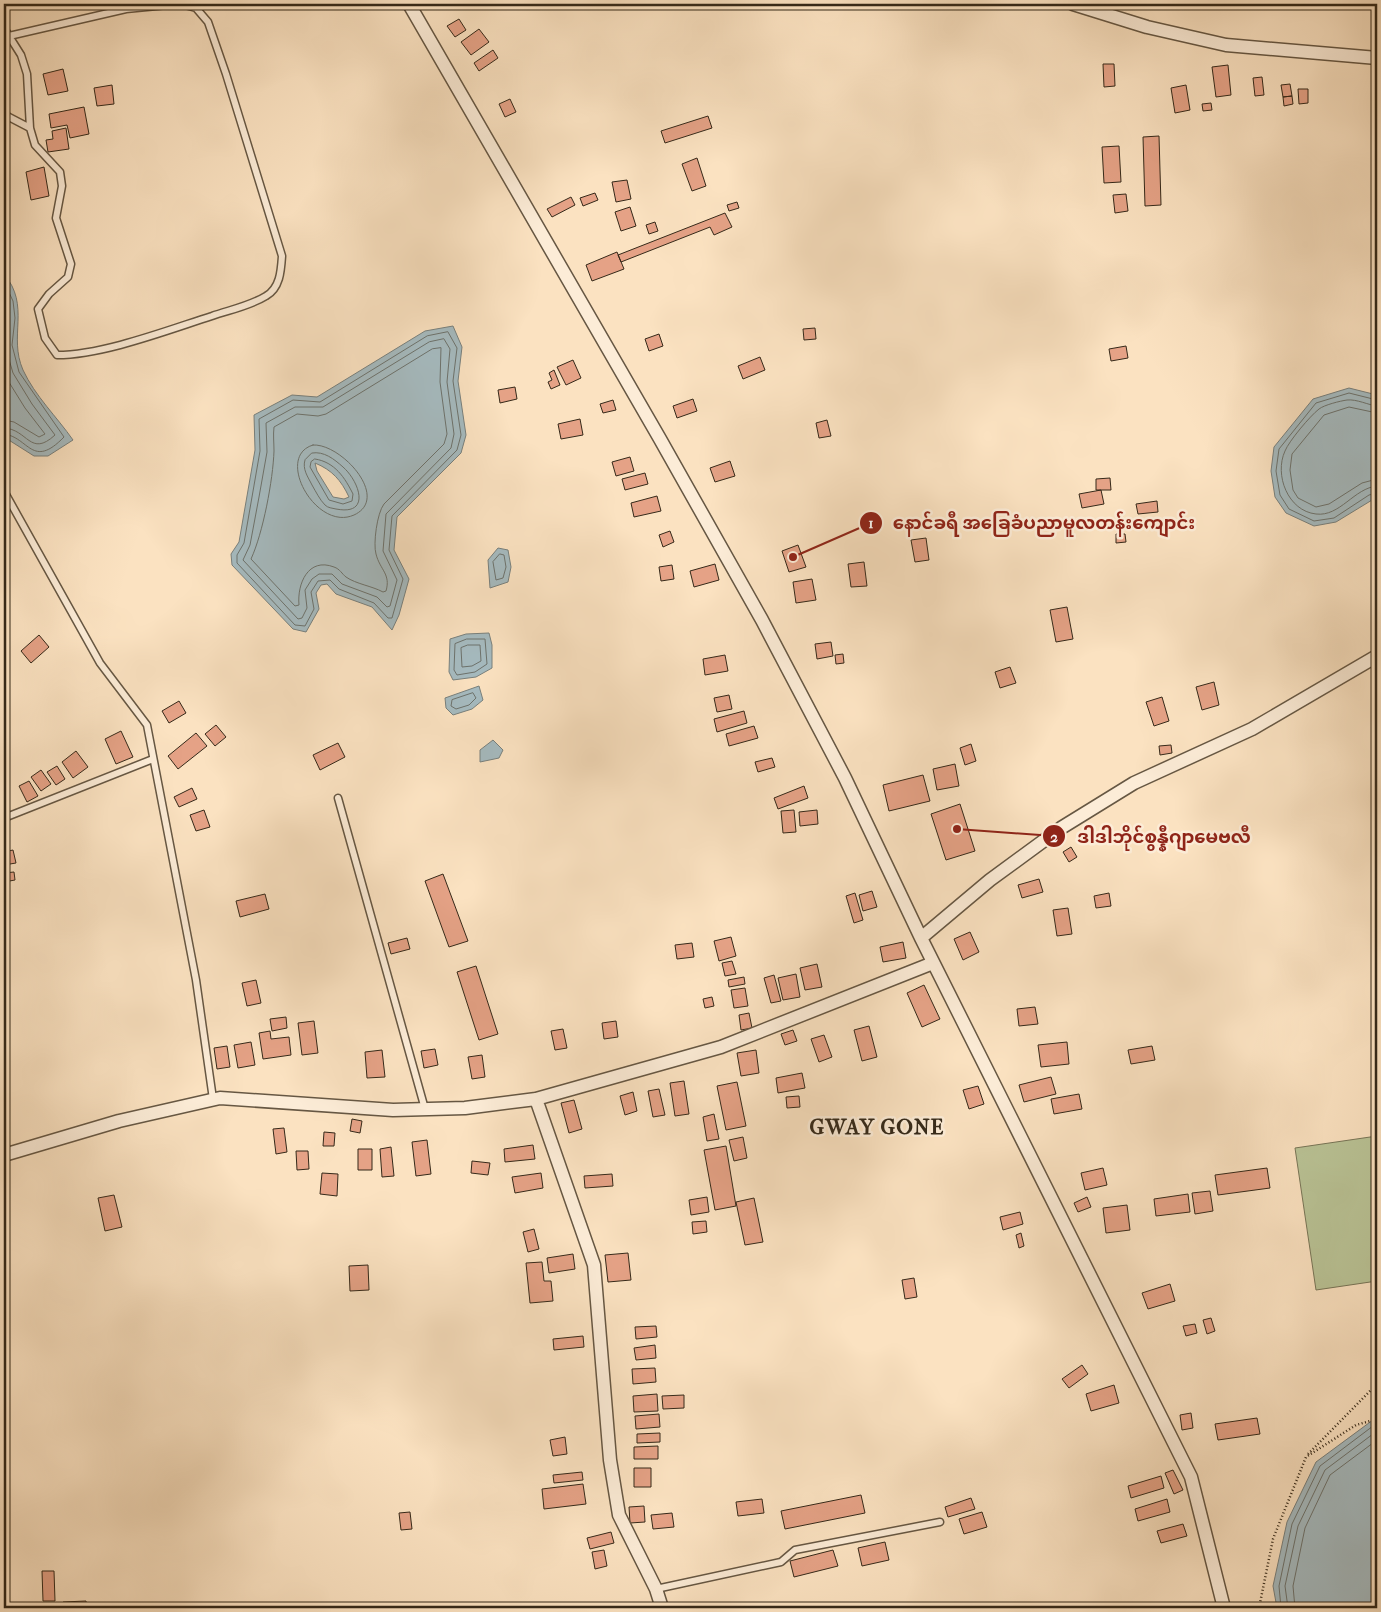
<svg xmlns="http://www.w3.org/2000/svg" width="1381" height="1612" viewBox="0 0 1381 1612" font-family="'IM FELL French Canon','Noto Sans Myanmar',serif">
<rect width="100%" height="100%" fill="#fbe2c1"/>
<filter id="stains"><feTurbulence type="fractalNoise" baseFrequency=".004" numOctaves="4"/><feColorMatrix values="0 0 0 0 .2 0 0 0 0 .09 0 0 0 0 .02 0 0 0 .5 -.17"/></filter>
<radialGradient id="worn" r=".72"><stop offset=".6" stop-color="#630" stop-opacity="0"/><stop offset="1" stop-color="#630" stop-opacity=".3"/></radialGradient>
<path fill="#bac497" stroke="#787658" d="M1377,1136v145l-61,9 -21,-142z"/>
<path fill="#a5babf" stroke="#78807d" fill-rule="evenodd" d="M4,274c27,32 4,62 19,96 12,26 34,47 50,70l-25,16h-14l-30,-19z
M453,326l9,21 -4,34 8,54 -5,18 -64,64 -3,33 15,29 -10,36 -7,15 -20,-23 -36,-13 -9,-10 -6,1 -5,8 3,16 -13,23 -13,-3 -61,-64 -1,-11 8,-12 16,-92 -1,-35 38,-20 25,2 108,-66zM315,463c17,7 26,17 34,34l-5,2 -11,-2 -16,-26z
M1349,388l28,7v102l-41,25 -22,4 -28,-13 -11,-16 -4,-26 3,-24 39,-48z
M498,548l10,2 3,17 -3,15 -18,6 -2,-28z
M489,633l3,12v23l-16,9 -23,3 -4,-8 1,-33 16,-5z
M479,686l4,14 -11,9 -19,6 -7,-7 -1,-10z
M493,740l10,10 -4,8 -19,4v-12z
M1377,1417v191h-100l-4,-22 14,-64 29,-60z"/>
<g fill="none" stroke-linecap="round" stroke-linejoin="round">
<path stroke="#6d726c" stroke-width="1" d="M4,282l9,19 2,17 -3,27 7,27 45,65c-32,33 -35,0 -60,-3
M4,293l4,24 -3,29 8,27 19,31 23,31c-25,23 -27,-6 -51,-7
M448,332l9,16 -4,33 8,54 -4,15 -65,66 -3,34 14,29 -11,39h-4l-14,-15 -35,-14 -9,-9 -12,1 -7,11 3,17 -9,17 -10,-1 -58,-62v-8l7,-12 16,-92 -1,-32 34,-19 27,2 107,-66z
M444,339l6,10 -3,33 7,52 -3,14 -65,66 -3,37 14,29 -7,26 -3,1 -10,-10 -35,-13 -10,-10h-13l-7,5 -7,11 2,18 -5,10 -4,1 -55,-59 7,-15 9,-48 8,-45 -1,-29 29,-16h28l106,-65z
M441,348l-1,34 7,52 -3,10 -60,60c-7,9 -11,40 -8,50 4,16 15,20 10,37l-3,1c-11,-6 -27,-8 -37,-15 -4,-3 -6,-8 -12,-10 -26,-10 -37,17 -35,38l-4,1 -44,-47c12,-26 22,-79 23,-108 0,-8 -1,-16 0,-24l23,-13 21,2 8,-2 106,-65z
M4,369l3,10 18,29 20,26 -6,3 -25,-15 -10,-2
M1377,400l-28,-7 -33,10 -37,46 -3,22 4,24 9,14 25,12 20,-3 35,-23 8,-2
M1377,406c-9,-1 -20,-7 -30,-6 -7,1 -23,5 -28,9 -9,7 -30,32 -34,42 -11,24 3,60 31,63 24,3 38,-26 61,-28
M1377,413l-28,-6 -25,8 -32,39 -2,16 3,20 5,8 18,9 13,-3 33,-21 15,-4
M313,445c28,-2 78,53 41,70 -38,17 -80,-59 -41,-70z
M312,453c12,-2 22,6 31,14 16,14 29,49 -7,42 -4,-1 -8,-1 -11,-4 -5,-5 -9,-13 -13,-20 -4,-8 -10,-16 -7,-25z
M315,459c20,3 30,19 38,35l-1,7 -9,3 -14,-4 -19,-33 1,-5z
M500,554l4,1 2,12 -3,11 -7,2 -3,-18z
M467,639h18l2,25 -12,8 -18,3 -3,-5 1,-26z
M468,645h12l1,16 -9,5 -10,1 -1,-19z
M473,693l3,5 -7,7 -13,4 -5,-3 1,-6z
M1281,1608l-2,-22 13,-62 28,-58 57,-43
M1288,1608l-3,-22 13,-60 27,-56 52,-39
M1295,1608l-2,-22 12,-58 25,-53 47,-35"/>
</g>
<path fill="#e5a286" stroke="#352919" d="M441,4h10l-7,5z
M1133,4h9l-1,4z
M459,19l7,11 -11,7 -8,-11z
M479,29l10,13 -18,13 -10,-13z
M493,50l5,8 -19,13 -5,-8z
M1103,64h11l1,22 -11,1z
M1228,65l3,30 -15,2 -4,-30z
M63,69l5,22 -20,4 -5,-21z
M1262,77l2,18 -9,1 -2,-18z
M1290,84l2,12 -9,1 -2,-12z
M112,85l2,19 -17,2 -3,-18z
M1186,85l4,25 -15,3 -4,-25z
M1298,89h10v14l-9,1z
M1292,96l1,8 -9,2 -1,-9z
M510,99l6,13 -11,5 -6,-13z
M1211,103l1,7 -9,1 -1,-7z
M84,107l5,27 -19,4 -3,-13 -16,3 -2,-14z
M708,116l4,12 -47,15 -4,-12z
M66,128l3,21 -21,3 -2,-12 7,-1 -1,-8z
M1159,136l2,69 -16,1 -2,-69z
M1119,146l2,36 -17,1 -2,-36z
M697,158l9,28 -14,5 -10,-27z
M44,167l5,29 -18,4 -5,-28z
M627,180l4,19 -15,3 -4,-20z
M595,193l3,7 -15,6 -3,-8z
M1126,194l2,17 -13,2 -2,-18z
M571,197l4,8 -23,12 -5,-8z
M737,202l2,6 -10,3 -2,-6z
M630,207l6,19 -15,5 -6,-19z
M725,213l7,14 -18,8 -4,-8 -89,35 -3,-7z
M655,222l3,9 -9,3 -3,-9z
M617,252l7,17 -32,12 -6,-16z
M815,328l1,11 -12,1 -1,-11z
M659,334l4,12 -14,5 -4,-12z
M1126,346l2,12 -17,3 -2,-12z
M760,357l5,13 -22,9 -5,-13z
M573,360l8,18 -15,7 -9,-18z
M554,370l6,15 -9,4 -3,-7 4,-2 -3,-7z
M515,387l2,12 -17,4 -2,-13z
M693,399l4,12 -20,7 -4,-12z
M613,400l3,10 -13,3 -3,-9z
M580,419l3,16 -22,4 -3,-15z
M827,420l4,16 -12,2 -3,-15z
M630,457l4,14 -18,5 -4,-14z
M730,461l5,15 -20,6 -5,-14z
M645,473l3,11 -23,6 -3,-11z
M1110,478l1,12h-15v-11z
M1101,490l3,14 -22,4 -3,-14z
M657,496l4,15 -27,6 -3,-14z
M1157,501l1,11 -20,2 -2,-10z
M670,531l4,11 -11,5 -4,-12z
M1116,534h9l1,8 -10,1z
M926,538l3,22 -14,2 -4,-22z
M798,545l8,22 -17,5 -7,-21z
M864,562l3,24 -16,1 -3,-23z
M715,564l4,16 -25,7 -4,-16z
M672,565l2,14 -13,2 -2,-14z
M812,579l4,21 -20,3 -3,-21z
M1067,607l6,32 -17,3 -6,-32z
M39,635l10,12 -18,16 -10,-12z
M831,642l2,14 -16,3 -2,-15z
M843,654l1,9 -8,1 -1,-9z
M725,655l3,16 -23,4 -2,-16z
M1010,667l6,16 -16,5 -5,-16z
M1214,682l5,23 -17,5 -6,-23z
M729,695l3,14 -15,3 -3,-14z
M1162,697l7,24 -15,5 -8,-24z
M179,701l7,12 -17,10 -7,-12z
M744,711l3,12 -30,9 -3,-13z
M216,725l10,12 -11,9 -10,-12z
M754,726l4,12 -29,8 -3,-12z
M121,731l12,26 -17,7 -11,-25z
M196,733l11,13 -29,23 -10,-13z
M338,743l7,14 -25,13 -7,-15z
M971,744l5,17 -11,4 -5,-17z
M1171,745l1,8 -12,2 -1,-9z
M76,751l12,16 -15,11 -11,-16z
M772,758l3,9 -17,5 -3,-10z
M955,764l4,22 -22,4 -4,-21z
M57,766l8,13 -9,6 -9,-13z
M41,770l10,14 -10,7 -10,-14z
M923,775l7,26 -41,10 -6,-26z
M29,781l9,15 -11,6 -8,-16z
M804,786l4,12 -30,11 -4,-11z
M192,788l5,11 -18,8 -5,-10z
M960,804l15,47 -29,9 -15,-46z
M204,810l6,17 -14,4 -6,-16z
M794,810l2,22 -13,1 -2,-22z
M817,810l1,14 -18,2 -1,-14z
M1071,847l6,10 -8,5 -6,-10z
M13,850l3,13 -12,2v-13z
M14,872l1,8 -11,2v-9z
M443,874l25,67 -19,6 -24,-66z
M1039,879l4,13 -21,6 -4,-13z
M872,891l5,16 -14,4 -4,-16z
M855,893l8,27 -9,3 -8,-27z
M1109,893l2,13 -15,2 -2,-12z
M265,894l4,15 -29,8 -4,-16z
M1068,908l4,26 -15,2 -4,-26z
M970,932l9,20 -16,8 -9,-21z
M731,937l5,19 -17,5 -5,-20z
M407,938l3,11 -19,5 -3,-11z
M903,942l3,16 -23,4 -3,-15z
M692,943l2,14 -17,2 -2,-14z
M4,948l3,19 -3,1z
M732,961l4,13 -11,2 -3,-13z
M817,964l5,23 -17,3 -5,-22z
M476,966l22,68 -19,6 -22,-68z
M796,974l4,23 -17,3 -5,-22z
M774,975l7,26 -10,2 -7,-25z
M744,977l1,7 -16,3 -1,-7z
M256,980l5,23 -14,3 -5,-23z
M924,985l16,34 -18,8 -15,-34z
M745,988l3,18 -14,2 -3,-18z
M712,997l2,9 -9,2 -2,-9z
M1035,1007l3,17 -19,2 -2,-17z
M749,1013l3,15 -11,2 -2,-15z
M286,1017l1,11 -15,3 -2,-12z
M314,1021l4,32 -16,2 -4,-32z
M616,1021l2,16 -14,2 -2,-16z
M869,1026l8,31 -15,4 -8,-31z
M563,1029l4,19 -12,2 -4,-19z
M793,1030l4,11 -12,4 -4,-11z
M270,1031l1,8 18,-2 2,18 -28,4 -4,-26z
M824,1035l8,22 -13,5 -8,-23z
M251,1042l4,23 -17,3 -4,-23z
M1067,1042l2,22 -28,3 -3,-22z
M227,1046l3,21 -13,2 -3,-21z
M1152,1046l3,14 -24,4 -3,-14z
M435,1049l3,16 -14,3 -3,-17z
M382,1050l3,27 -18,1 -2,-26z
M756,1050l3,23 -18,3 -4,-23z
M482,1055l3,22 -13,2 -4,-22z
M802,1073l3,15 -27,5 -2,-15z
M1051,1077l5,17 -32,8 -5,-17z
M684,1081l5,33 -14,2 -5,-33z
M737,1082l9,44 -20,4 -9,-44z
M978,1086l6,18 -15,5 -6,-19z
M659,1089l6,26 -12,2 -5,-26z
M633,1092l4,19 -12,4 -5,-19z
M1079,1094l3,15 -28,5 -3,-15z
M799,1096l1,11 -13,1 -1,-11z
M574,1100l8,29 -13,4 -8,-30z
M714,1114l5,25 -12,2 -4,-24z
M352,1119l10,2 -2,12 -10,-2z
M284,1128l3,24 -11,2 -3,-25z
M324,1132l11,1 -1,13h-11z
M743,1137l4,21 -13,3 -5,-21z
M427,1140l4,34 -15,2 -4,-34z
M533,1145l2,14 -30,3 -1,-13z
M726,1146l10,60 -21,4 -11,-60z
M391,1147l3,29 -12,1 -2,-28z
M358,1149h14v21h-14z
M296,1151h12l1,18 -12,1z
M472,1161l18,2 -2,12 -17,-2z
M1103,1168l4,17 -22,5 -4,-17z
M1267,1168l3,20 -52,7 -3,-20z
M322,1173l16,1 -1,22 -17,-2z
M541,1173l2,15 -28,5 -3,-16z
M612,1174l1,12 -28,2 -1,-12z
M1210,1191l3,20 -18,3 -3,-21z
M1188,1194l2,18 -34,4 -2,-17z
M114,1195l8,32 -17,4 -7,-33z
M707,1197l2,15 -18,3 -2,-15z
M1087,1197l4,10 -13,5 -4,-9z
M754,1198l9,44 -18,3 -9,-43z
M1127,1205l3,25 -24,3 -3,-25z
M1020,1212l3,12 -20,6 -3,-13z
M706,1221l1,11 -14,2 -1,-12z
M534,1229l5,20 -11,3 -5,-20z
M1021,1233l3,13 -5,2 -3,-13z
M628,1253l3,27 -23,2 -3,-27z
M573,1254l2,15 -26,4 -2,-15z
M542,1262l2,19h7l2,20 -23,2 -4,-40z
M368,1265l1,25 -19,1 -1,-25z
M914,1278l3,19 -12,2 -3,-19z
M1170,1284l5,17 -27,8 -6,-16z
M1211,1318l4,13 -8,3 -4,-14z
M1195,1324l2,9 -11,3 -3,-10z
M656,1326l1,11 -21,2 -1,-12z
M583,1336l1,11 -30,3 -1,-11z
M655,1345l1,13 -20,2 -2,-12z
M1082,1365l6,9 -19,14 -7,-9z
M655,1368l1,14 -23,2 -1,-15z
M1114,1385l5,18 -28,8 -5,-17z
M657,1394l1,17 -24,1 -1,-16z
M684,1395v13l-21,1 -1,-13z
M1191,1413l2,15 -11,2 -2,-15z
M659,1414l1,13 -24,2 -1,-13z
M1257,1418l3,16 -42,6 -3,-16z
M660,1433v9l-23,1v-9z
M565,1437l2,17 -14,2 -3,-16z
M658,1446v13h-24v-12z
M634,1468h17v19h-17z
M1173,1470l10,20 -9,4 -9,-21z
M582,1472l1,8 -29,3 -1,-8z
M1161,1476l3,12 -33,10 -3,-12z
M583,1484l3,20 -42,5 -2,-20z
M861,1495l4,18 -80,16 -4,-18z
M971,1498l4,11 -27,8 -3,-10z
M762,1499l2,14 -26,3 -2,-14z
M1167,1499l3,13 -32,9 -3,-12z
M644,1506l1,16 -15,1 -1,-16z
M410,1512l2,17 -11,1 -2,-17z
M982,1512l5,15 -23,7 -5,-15z
M672,1513l2,14 -21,2 -2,-14z
M1183,1524l4,12 -26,7 -4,-12z
M611,1532l3,11 -24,6 -3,-11z
M885,1542l4,18 -27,6 -4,-18z
M604,1550l3,16 -12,3 -3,-17z
M833,1550l5,16 -44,11 -4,-16z
M42,1571h12l1,30h-12z
M86,1601l1,7h-23l-1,-6z
M173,1605v3h-15v-1z
M628,1605v3h-19z"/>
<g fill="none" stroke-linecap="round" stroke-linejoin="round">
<g stroke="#665743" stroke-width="9">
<path id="lane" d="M4,28l17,27 6,19 3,54 5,17 25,27 2,14 -6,32 15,46 -3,13 -19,17 -11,15 7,29 12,17c46,0 111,-25 155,-39 17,-6 38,-10 54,-20 14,-8 15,-25 16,-40l-56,-182 -18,-52 -12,-14 -15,-4
M9,36l117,-27 52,-5
M4,110l3,6 23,12
M4,491l96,172 47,62 49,255 17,119
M338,798l87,311
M4,818l149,-59
M656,1589l125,-27 14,-12 145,-28"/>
</g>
<g stroke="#665743" stroke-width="15">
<path id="street" d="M409,4l251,435 102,181 83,158 76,160 270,539 33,131
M1073,4l74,23 79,18 151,13
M921,938l69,-58 71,-52 73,-45 118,-54 125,-73
M536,1099l58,166 16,195 9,55 37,74 6,19
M4,1155l115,-34 101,-23 173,12 72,-2 71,-9 185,-52 212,-84"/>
</g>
<path stroke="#352919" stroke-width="2.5" stroke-dasharray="1 2.5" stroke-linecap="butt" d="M1308,1454l69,-70
M1259,1608l14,-69 33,-82 50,-32 21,-6"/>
<use href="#lane" stroke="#fcecd7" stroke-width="6"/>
<use href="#street" stroke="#fcecd7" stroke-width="12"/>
</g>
<g text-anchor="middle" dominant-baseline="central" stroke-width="5" stroke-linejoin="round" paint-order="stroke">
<g font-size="21" font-weight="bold" letter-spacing="1" fill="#352919" stroke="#fcecd7">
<text x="877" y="1127">GWAY GONE</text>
</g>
</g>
<path fill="none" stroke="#8f2418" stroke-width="2" d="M793 557L871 523M957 829L1054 836"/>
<g fill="#8f2418" stroke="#fcecd7" stroke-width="2">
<circle cx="793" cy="557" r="5"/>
<circle cx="957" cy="829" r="5"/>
<circle cx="871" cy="523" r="12"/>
<circle cx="1054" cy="836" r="12"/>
</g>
<g font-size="15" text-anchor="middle" font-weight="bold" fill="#fff">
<text x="871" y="528">1</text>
<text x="1054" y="842">2</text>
</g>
<g font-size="18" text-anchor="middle" font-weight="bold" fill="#8f2418" stroke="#fcecd7" stroke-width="5" stroke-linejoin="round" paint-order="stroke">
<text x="1044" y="529">နောင်ခရီ အခြေခံပညာမူလတန်းကျောင်း</text>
<text x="1164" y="843">ဒါဒါဘိုင်စွန္နီဂျာမေဗလီ</text>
</g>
<rect width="1381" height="1612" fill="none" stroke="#fbe2c1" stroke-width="20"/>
<rect x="5" y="5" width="1371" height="1602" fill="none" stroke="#352919" stroke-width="2.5"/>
<rect x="10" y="10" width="1361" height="1592" fill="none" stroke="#352919"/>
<rect width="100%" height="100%" filter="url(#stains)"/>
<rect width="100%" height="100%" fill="url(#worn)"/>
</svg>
